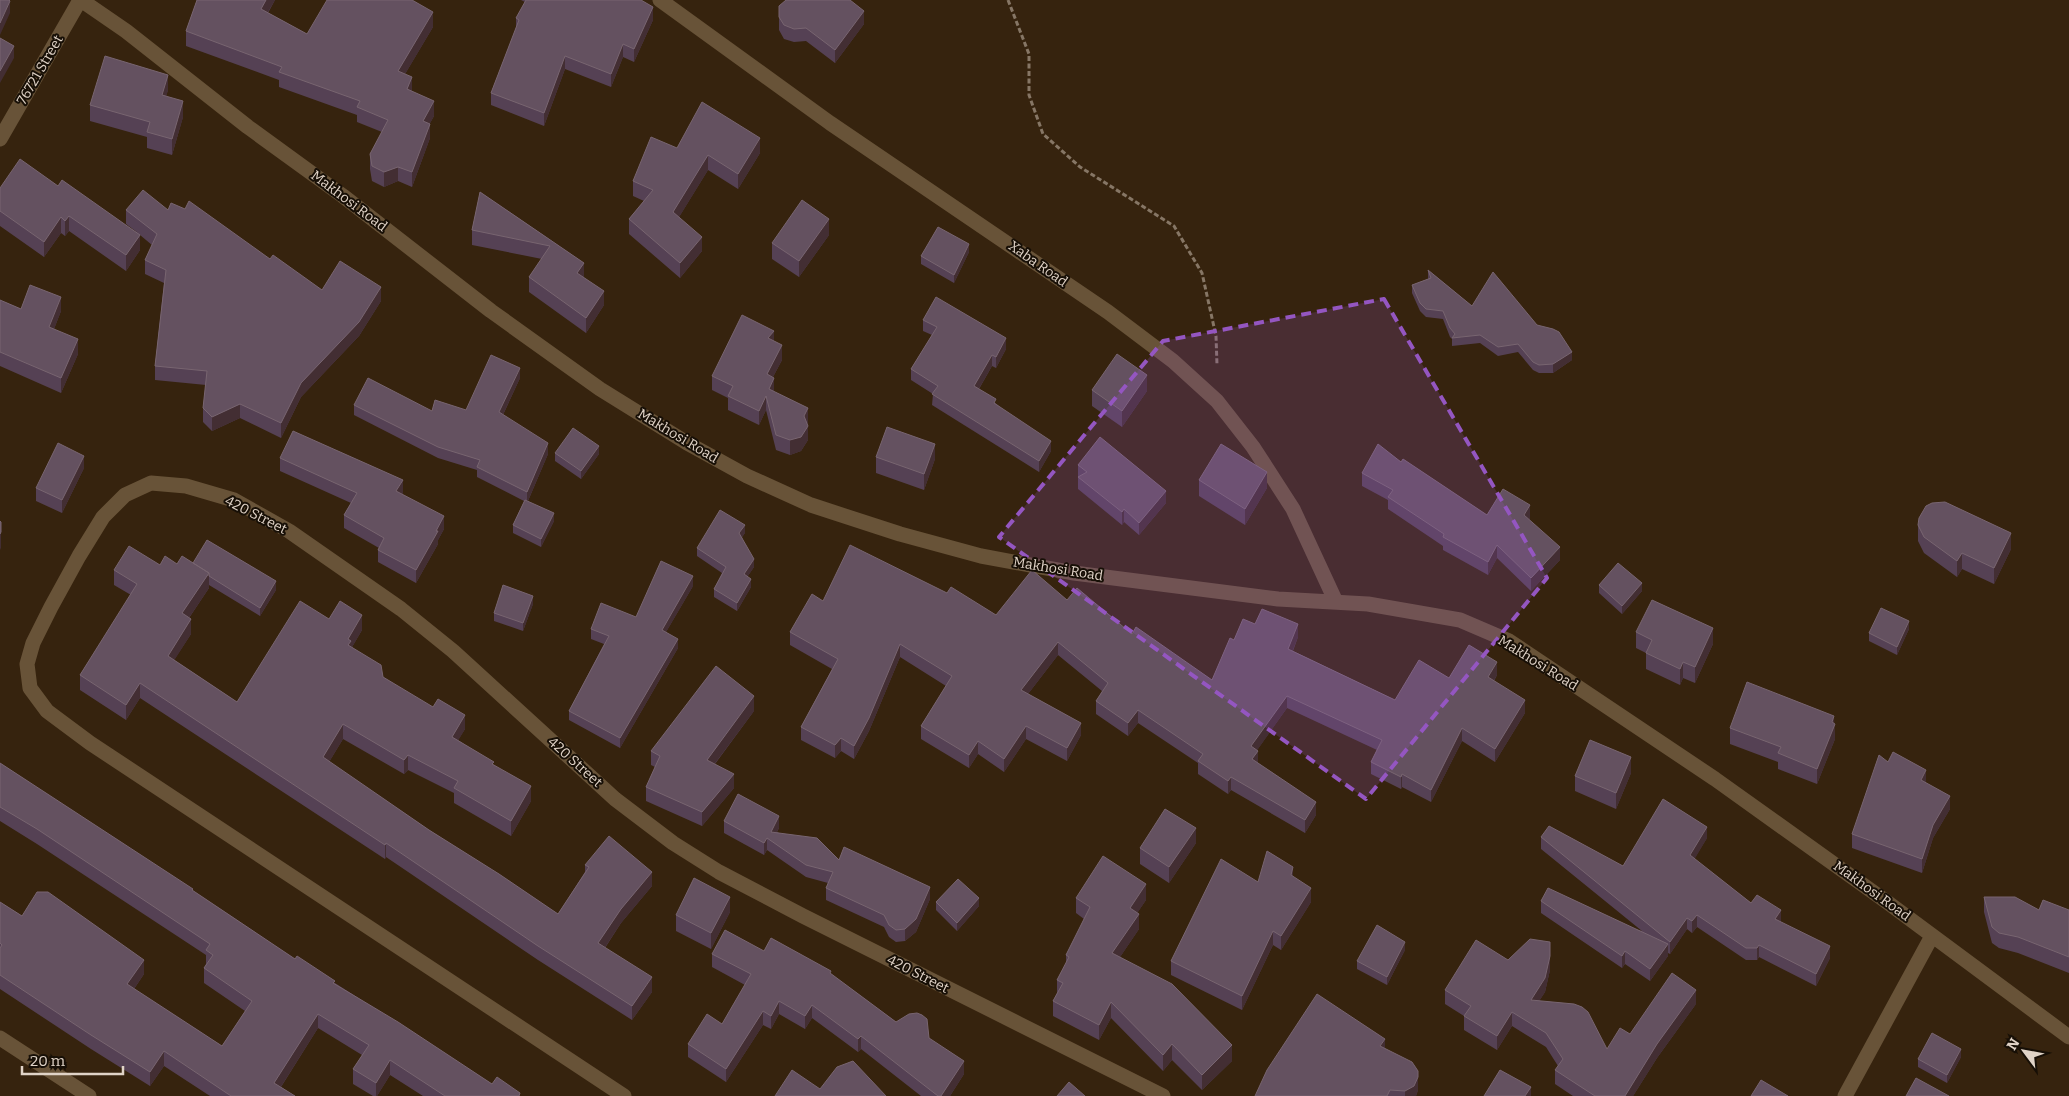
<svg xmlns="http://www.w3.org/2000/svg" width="2069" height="1096" viewBox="0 0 2069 1096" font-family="Bitter,serif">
<rect width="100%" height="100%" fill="#36230e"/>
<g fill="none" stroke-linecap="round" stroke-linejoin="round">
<path stroke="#867665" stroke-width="3" stroke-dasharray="5 2.5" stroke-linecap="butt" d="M1008,0l21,54v41l14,39 37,33 94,59 28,47 14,63 1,29"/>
<path stroke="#685338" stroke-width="15" d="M81,0l45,31 122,96 95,69 148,115 109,78 87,54 60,33 64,29 89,29 81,22 93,17 204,26 90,5 92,16 49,21 206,138 172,123 182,135
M660,0l170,123 278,189 65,49 44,40 36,46 40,62 43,93
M0,139l80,-139
M0,1038l89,58
M624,1096l-534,-353 -43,-32 -17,-23 -3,-24 6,-21 18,-36 28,-51 24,-39 22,-22 26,-12 35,3 48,14 55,31 112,78 52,42 162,148 58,44 46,29 84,44 360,180
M1845,1096l87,-160"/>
</g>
<path fill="#554154" d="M197,0h78l-7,13 39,21 126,-7 -28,47 7,17 22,25 -4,7v15l-18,49 -14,-6 -14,6 -12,-6 -2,-12v-15l12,-22 -25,-10v-7l-78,-28v-7l-93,-34v-15z
M521,0h120l12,20 -19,42 -11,-5 -12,30 -46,-18 -21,57 -53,-21v-12l25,-65v-10l9,-16z
M779,17l85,7 -29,39 -29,-22 -12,1 -10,-3 -5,-9z
M168,90l-2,6 17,21 -11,38 -25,-7v-11l-57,-16v-16z
M677,148l83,5 -22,36 -30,-19 -29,47 23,34 -22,27 -51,-44v-15l15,-18 -11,-5v-15z
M58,186l80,47 -12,-9v-14h42l102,49 52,31 59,11 -22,35 -58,61 -20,41 -41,-20 -28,13 -9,-9v-14l3,-23 -51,-5v-14l9,-83 -19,-9v-14l7,-15 -12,-10v15l-14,21 -57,-40 -4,5 -4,-3 -17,24 -44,-31v-38z
M480,192l104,71v15l20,27 -18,28 -57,-41v-15l13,-18 -70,-14v-15z
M829,235l-30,42 -27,-18v-16z
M969,252l-15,31 -33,-19v-8z
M1428,270l44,36 65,19 35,35 -19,13h-14l-6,-3 -15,-18 -20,4 -18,-13 -28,3v-7l-2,-2 -7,-18 -17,-2 -6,-6 -8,-18v-8l16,-6z
M0,300l21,9 40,2 -7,18 24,25 -17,39 -61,-27z
M923,320l83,29 -10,19 -4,-2 -13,23 72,62 -12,21 -107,-67 1,-11 -22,-14v-11l21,-34 -9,-4z
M774,341l8,19 -9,17 1,15 34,30 -1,2 1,16 -7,11 -11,4 -14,-5 -10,-40 -7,15 -31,-15v-12l-16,-8v-14z
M520,378l-17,37 45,39 -20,47 26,20 -13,26 -28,-14v-8l11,-24 -47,-24v-7l-39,-12 -84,-43v-10l78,6 34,-1z
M1092,390l55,1 -25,36 -30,-21z
M555,453l44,1 -18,25 -26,-18z
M876,457l59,2 -11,31 -48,-17z
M280,458l123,35 -1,1 42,35 -6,11v4l-22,39 -38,-21v-12l1,-2 -35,-20v-13l7,-12 -71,-32z
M1401,462l86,53 43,3 -1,2 31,40 -29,31 -34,-33 -9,17 -45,-25v-4l-55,-37v-9l-26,-14v-13z
M1078,465l88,38 -27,32 -15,-13 -2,3 -44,-36z
M84,468l-22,45 -26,-12v-13z
M1199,480l68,8 -22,37 -46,-29z
M1918,525l93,24 -17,35 -32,-15 -5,8 -33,-24 -6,-12z
M745,533l-3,4 12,30 -7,10 4,10 -14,24 -23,-14v-8l8,-16 -25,-17v-8z
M193,563l83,27 -16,26 -51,-31v3l-20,30 2,16 -17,26 63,42 92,-83 33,11 -10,17 31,30 82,52 -7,11 36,25 37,36 -20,35 -57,-33v-10l-46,-23 -4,4 -61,-35 -14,23 100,68 129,84 27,-42v-7l67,21 -31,37 -16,25 47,44 -20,28 -94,-60 -152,-103 -1,2 -245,-161 -14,22 -46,-30v-15l51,-80 -17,-10v-15l46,-5z
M1599,585l43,6 -20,23 -23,-21z
M693,586l-27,46 12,16 -58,100 -51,-28v-9l35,-67 -13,-5v-10l45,-12z
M947,593l49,22 71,-15 65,34 80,46 22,-40 21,-16 43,13 -5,14 102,49 54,-22 48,-3 -3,6 31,32 -30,49 -33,-21 -31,61 -29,-15 -1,2 -30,-15v-12l6,-12 -90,-42 -30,42 1,13 58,52 -11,18 -74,-43 -3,4 -30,-20v-11l-60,-40 -10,13 -32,-22v-13l6,-10 -44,-36 -30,39 53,41 -14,26 -41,-22 -22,33 -26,-18 -9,14 -48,-29v-13l25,-40 -46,-29 -31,74 -15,28 -13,-8 -6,7 -34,-18v-13l31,-58 -42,-24v-13l33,-31z
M533,604l-10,27 -29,-10v-8z
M1909,629l-12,26 -28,-14v-8z
M1636,632l77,12 -18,39 -12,-5 -3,7 -34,-16v-16l-10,-5z
M754,711l-39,53 19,24 -32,38 -56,-25v-14l9,-20 -4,-2v-14z
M1834,723l1,16 -18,45 -39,-15v-7l-48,-18v-16z
M1888,762l38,21 24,26 -17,29 -11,35 -70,-25v-14z
M0,763l193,128 102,68 40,24 157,101 28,12h-97l-33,-21 -13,21h-4l-20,-12v-15l9,-14 -44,-27 -37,59 14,9h-85l-46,-30 -14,20 -59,-37 -91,-60v-87l22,14 122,58 -10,15 88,57 23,-35 -41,-28v-15l2,-4v-9l-169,-111 -37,-23z
M1631,773l-15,36 -41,-18v-15z
M724,821l55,7 -2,4 153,67 -14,33 -11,9 -9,1 -7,-5 -5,-10 -58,-27v-12l2,-5 -22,-6 -39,-27 -3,5 -40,-22z
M1541,837l82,29 84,-28 -13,21 57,44 30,19 49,36 -14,28 -57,-29 -2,3h-11l-49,-33 -5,6 -5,-4 -17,25 -2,-1v3l-18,25 -25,-17 -3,4 -81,-55v-12l101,30 -101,-82z
M1196,843l-27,40 -29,-19v-16z
M1293,877l18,25 -30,48 -8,-5 -31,65 -71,-35v-14l87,-79z
M1984,897l55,13h30v63l-51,-20 -19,-5 -7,-5 -8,-31z
M1076,898l70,2 -9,13 2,16 -19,28 112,104 -30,29 -30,-30 -9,11 -52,-53 -12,22 -46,-24v-15l4,-8v-13l9,-16v-9l18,-36 -8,-6z
M936,902l43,4 -22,25 -21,-21z
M730,912l-19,37 -35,-18v-16z
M1405,950l-18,35 -30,-16v-8z
M764,951l67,23 65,48 33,16 35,36 -14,22h-29l-60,-47 -3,3 -46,-34 -7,11 -26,-15 -8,15 -8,-4 -37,57 -38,-25v-13l34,-20 23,-39 -33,-18v-13z
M1550,970l-5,22 -6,9 68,48 23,-15 66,-30 -39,54 -24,38h-60l-18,-12v-14l3,-4 -12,-19 -34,-21 -15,24 -33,-20v-14l-19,-12v-14z
M1385,1049l33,41 -2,6h-161z
M1961,1057l-14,26 -29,-16v-8z"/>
<path fill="#432e33" d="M266,0h9l-14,24v-15z
M10,1v12l-10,22v-12z
M653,7v13l-19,42v-13z
M864,11v13l-29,39v-13z
M433,12v15l-35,59v-15z
M623,44v13l-12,30v-13z
M14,46v12l-14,25v-12z
M565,56v13l-21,57v-13z
M168,75v15l-6,21v-16z
M412,77v15l-5,-3z
M183,101v16l-11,38v-16z
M434,101v15l-11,20v-15z
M430,124v14l-18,49v-15z
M760,138v15l-22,36v-15z
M708,155v15l-35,57v-15z
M398,167v14l-14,6v-15z
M69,216v15l-4,5v-15z
M61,217v16l-17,24v-15z
M829,219v16l-30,42v-16z
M140,235v15l-14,21v-16z
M702,237v14l-22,27v-15z
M969,244v8l-15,31v-8z
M584,263v14l-7,11v-15z
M381,287v14l-22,35 -58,61 -20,41v-15l20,-40z
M604,291v14l-18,28v-15z
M61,297v14l-12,31v-15z
M774,331v14l-6,-7z
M1006,338v11l-10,19v-11z
M78,339v15l-17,39v-15z
M782,345v15l-15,28v-14z
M1572,352v8l-19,13v-9z
M992,355v11l-18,31v-11z
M520,368v10l-21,45v-11z
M1147,375v16l-25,36v-16z
M774,378v14l-5,-3z
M766,396v14l-7,15v-14z
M240,404v14l-28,13v-14z
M808,408v14l-4,9v-15z
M808,426v14l-7,11 -11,4v-15z
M1051,441v10l-12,21v-11z
M548,443v11l-21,49v-11z
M935,444v15l-11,31v-16z
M599,446v8l-18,25v-8z
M84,456v12l-22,45v-13z
M1267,472v16l-22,37v-16z
M403,480v13l-7,11v-13z
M1166,491v12l-27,32v-12z
M1530,505v13l-6,10v-13z
M1124,509v13l-2,3v-13z
M554,513v8l-13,26v-8z
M444,516v13l-6,11v4l-22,39v-13z
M745,525v8l-6,8v-8z
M1,532v16l-1,2v-16z
M2011,533v16l-17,35v-16z
M1497,545v13l-9,17v-13z
M1560,547v13l-29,31v-13z
M1962,553v16l-5,8v-16z
M754,559v8l-10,15v-8z
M209,573v15l-27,40v-15z
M693,576v10l-31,53v-9z
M751,579v8l-14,24v-8z
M276,581v9l-16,26v-8z
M1642,583v8l-20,23v-8z
M533,596v8l-10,27v-8z
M362,615v15l-11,19v7l-3,-17z
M191,619v15l-23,36v-14z
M1909,621v8l-12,26v-8z
M1298,624v13l-10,25v-13z
M1713,628v16l-18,39v-16z
M678,639v9l-58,100v-10z
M1058,642v13l-37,48v-13z
M900,644v13l-31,74 -15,28v-13z
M1497,662v13l-9,15v-13z
M1683,662v16l-3,7v-16z
M140,683v15l-14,22v-15z
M754,696v15l-47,63v-14z
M1287,696v12l-36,51v-13z
M1525,700v13l-30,49v-13z
M1138,710v13l-10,13v-13z
M465,715v14l-13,22v-14z
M1834,716l1,23 -18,45v-15z
M1081,723v12l-14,26v-13z
M343,724v15l-20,33v-15z
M1026,726v13l-22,33v-13z
M1462,728v13l-31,61v-12z
M841,738v13l-6,7v-13z
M978,741v13l-9,14v-13z
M1258,751v13l-6,-5z
M408,755v15l-4,4v-14z
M1631,757v16l-15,36v-16z
M1926,770v14l-5,-4z
M734,774v14l-32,38v-14z
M1402,774v13l-1,2v-12z
M1231,777v13l-3,4v-13z
M531,786v15l-20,35v-15z
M1950,796v13l-17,29 -11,35v-14l11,-34z
M1316,802v13l-11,18v-13z
M779,816v12l-7,13 -1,-9z
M1707,827v11l-17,29v-12z
M1196,828v15l-27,40v-16z
M767,838v12l-3,5v-12z
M386,843v14l-1,2v-14z
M1293,867v14l-2,-6z
M652,872v14l-31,37 -23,35v-15l23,-34z
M1146,884v16l-16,24v-16z
M930,887v12l-14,33 -11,9v-12z
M1311,888v14l-30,48v-14z
M730,897v15l-19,37v-16z
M979,898v8l-22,25v-8z
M1781,910v12l-6,-3z
M1139,914v15l-27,40v-16z
M1697,915v12l-5,6v-12z
M1687,918v11l-17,25v-12z
M1273,931v14l-31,65v-14z
M1405,942v8l-18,35v-8z
M1668,944v12l-18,25v-12z
M1759,945v12l-2,3v-12z
M1830,946v12l-14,28v-12z
M1625,951v13l-3,4v-12z
M1550,956v14l-5,22 -14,22v-14z
M144,960v14l-17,25v-15z
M652,977v15l-20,28v-14z
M1696,990v14l-39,54 -24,38h-8l32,-52z
M779,1001v13l-8,15v-13z
M1111,1002v16l-12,22v-15z
M812,1005v13l-7,11v-13z
M763,1011v14l-37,57v-13z
M1512,1012v14l-15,24v-14z
M318,1014v14l-43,68 -1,-13z
M861,1036v13l-3,3v-13z
M1385,1039v14l-5,-7z
M1172,1044v16l-9,11v-16z
M1232,1045v16l-30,29v-15z
M1961,1049v8l-14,26v-8z
M164,1051v15l-14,20v-14z
M390,1060v15l-13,21h-1v-13z
M964,1061v13l-14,22h-9z
M1418,1077v13l-2,6h-11v-5z
M1531,1087v9h-6z"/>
<path fill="#645160" stroke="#786570" d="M0,0h9l1,1 -10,22z
M197,0h69l-5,9 46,25 20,-34h85l21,12 -35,59 14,6 -5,12 27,12 -11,20 7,3 -18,48 -14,-5 -14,5 -12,-6 -2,-12 18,-34 -31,-13 3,-6 -81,-29 3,-5 -96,-36z
M526,0h115l12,7 -19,42 -11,-5 -12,30 -46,-18 -21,57 -53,-20 28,-73 -3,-2z
M786,0h64l14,11 -29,39 -29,-22 -12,1 -10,-4 -5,-8v-11z
M0,38l14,8 -14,25z
M105,56l63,19 -6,20 21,6 -11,38 -25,-7 3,-10 -60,-17z
M702,102l58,36 -22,36 -30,-19 -35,57 29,25 -22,26 -51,-44 24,-29 -20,-9 18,-44 26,11z
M20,159l38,27 4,-6 78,55 -14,20 -57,-39 -4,5 -4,-4 -17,25 -44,-31v-23z
M143,190l25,20 3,-7 14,6 4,-8 81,58 3,-4 49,35 18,-29 41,26 -22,35 -58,61 -20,40 -41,-19 -28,13 -9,-9 4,-37 -52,-5 11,-96 -21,-10 12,-26 -31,-24z
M480,192l104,71 -7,10 27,18 -18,27 -57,-41 21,-31 -78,-16z
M802,200l27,19 -30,42 -27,-18z
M938,227l31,17 -15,31 -33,-19z
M1428,270l44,36 21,-34 44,53 16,4 6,3 13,20 -19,12 -14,1 -6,-3 -15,-18 -20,3 -18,-12 -28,3 3,-4 -5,-6 -7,-17 -17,-2 -6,-6 -8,-18 19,-7z
M30,285l31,12 -12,30 29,12 -17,39 -61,-26v-52l21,9z
M936,297l70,41 -10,19 -4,-2 -18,31 22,13 -2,4 57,38 -12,20 -107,-67 6,-8 -27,-17 26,-42 -14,-7z
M742,315l32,16 -6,7 14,7 -15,29 7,4 -5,11 39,19 -4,8 4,10 -7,11 -11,3 -14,-5 -10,-39 -7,15 -31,-15 5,-10 -21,-10z
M1117,354l30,21 -25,36 -30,-21z
M491,355l29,13 -21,44 49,31 -21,49 -50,-25 3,-7 -42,-13 -84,-42 14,-27 64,33 3,-11 31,10z
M887,427l48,17 -11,30 -48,-17z
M573,428l26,18 -18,25 -26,-18z
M293,431l110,49 -7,11 48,25 -8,15h2l-22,39 -38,-20 6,-12 -40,-23 13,-22 -77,-35z
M1100,437l66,54 -27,32 -15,-14 -2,3 -44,-35 9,-5 -9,-7z
M58,443l26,13 -22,44 -26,-12z
M1221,444l46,28 -22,37 -46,-29z
M1378,444l23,18 2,-3 84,56 16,-26 27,16 -6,10 36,32 -29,31 -34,-33 -9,17 -45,-25 1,-3 -56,-37 5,-7 -31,-17z
M525,500l29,13 -13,26 -28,-14z
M1945,502l66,31 -17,35 -32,-15 -5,8 -33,-24 -6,-12 1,-7 7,-12 6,-3z
M720,510l25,15 -6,8 15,26 -10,15 7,5 -14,24 -23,-14 12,-22 -29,-19z
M0,521l1,1v10l-1,2z
M207,540l69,41 -16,27 -51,-32v-3l-16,-10z
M850,545l97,48 4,-6 45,28 36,-45 35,30 10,-12 55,46 4,-7 76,53 18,-42 4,2 9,-21 12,5 7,-15 36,15 -10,25 107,51 24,-40 30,18 20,-33 28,17 -9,15 37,23 -30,49 -33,-21 -31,62 -29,-16 -1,3 -30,-15 11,-22 -95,-44 -36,50 7,5 -6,8 64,43 -11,18 -74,-43 -3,4 -30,-20 5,-7 -65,-44 -10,13 -32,-22 12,-18 -50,-41 -37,48 60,33 -14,25 -41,-22 -22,33 -26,-18 -9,14 -48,-29 31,-50 -52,-32 -31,74 -15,28 -13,-8 -6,7 -34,-18 37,-68 -48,-27 22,-38 11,7z
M129,546l31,19 5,-9 12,8 5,-8 27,17 -27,40 9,6 -23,37 69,46 63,-101 29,18 11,-18 22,14 -14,24 3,2 -3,4 33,20 2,12 50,30 5,-8 27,16 -13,22 42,25 -2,2 39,22 -20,35 -57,-33 4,-7 -50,-26 -4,5 -61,-36 -20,33 106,73 70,44 59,40 31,-47 -4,-2 24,-29 43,36 -31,37 -23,34 54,34 -20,29 -94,-60 -152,-103 -1,2 -245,-162 -14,22 -46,-30 57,-91 -23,-14z
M661,561l32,15 -31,54 16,9 -58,99 -51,-27 40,-75 -18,-7 10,-26 35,14z
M1618,563l24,20 -20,23 -23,-21z
M503,585l30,11 -10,27 -29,-10z
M1652,600l61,28 -18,39 -12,-5 -3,7 -34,-16 6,-13 -16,-8z
M1881,608l28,13 -12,26 -28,-14z
M716,666l38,30 -47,64 27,14 -32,38 -56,-25 14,-31 -9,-5z
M1747,682l87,34 -2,6 3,2 -18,45 -39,-16 3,-6 -51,-19z
M1590,740l41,17 -15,36 -41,-17z
M1893,752l33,18 -5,10 29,16 -17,29 -11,34 -70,-25 27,-79 9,7z
M0,763l193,126 -1,1 103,69 2,-3 38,25 -2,2 65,39 94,62 5,-7 23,16 -1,3h-74l-55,-36 -14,23 -23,-14 16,-24 -51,-31 -44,69 21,13h-64l-67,-45 -14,21 -59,-37 -91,-60v-27l2,-3 -2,-2v-41l22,14 15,-24h11l96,68 -17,24 95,62 30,-45 -48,-33 9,-13 -7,-5 4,-6 -173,-115 -37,-22z
M738,794l41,22 -8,16 46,6 22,22 5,-13 86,40 -14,32 -11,10 -9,1 -7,-5 -5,-10 -58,-27 7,-16 -27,-7 -39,-27 -3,5 -40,-22z
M1663,799l44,28 -17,28 61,48 6,-8 24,15 -6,9 55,27 -14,28 -57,-29 -2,3h-11l-49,-33 -5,6 -5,-3 -17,24 -129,-105 8,-11 74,40z
M1165,809l31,19 -27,39 -29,-19z
M1267,851l26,16 -2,8 20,13 -30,48 -8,-5 -31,65 -71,-35 50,-102 37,23z
M1103,856l43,28 -16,24 9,6 -27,39 60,31 60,61 -30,30 -30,-31 -9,11 -52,-53 -12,23 -46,-24 10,-18 -6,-3 12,-23 -3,-2 24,-48 -14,-9z
M694,878l36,19 -19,36 -35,-18z
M958,879l21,19 -22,25 -21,-21z
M1548,888l120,56 -18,25 -25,-18 -3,5 -81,-55z
M1984,897h31l24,13 4,-10 26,10v47l-51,-20 -19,-4 -7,-6z
M1377,925l28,17 -18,35 -30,-16z
M725,930l39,21 7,-13 60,33 -1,2 66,49 13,-8 8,-1 5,2 5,4 2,19 35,23 -23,35h-3l-77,-60 -3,3 -46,-34 -7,11 -26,-15 -8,15 -8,-5 -37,58 -38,-25 19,-30 15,10 29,-50 -39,-20z
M1530,939l20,3v14l-5,22 -14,22 43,4 8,3 6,5 19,37 13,-21 10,6 42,-61 24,17 -39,54 -32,52h-30l-40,-26 8,-11 -17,-26 -34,-21 -15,24 -33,-20 7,-10 -26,-16 31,-50 32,20z
M1317,994l68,45 -5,7 32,16 6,9v6l-4,9 -9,5 -15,-1 -3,6h-132l12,-26z
M1932,1033l29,16 -14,26 -29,-16z
M853,1061l33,35h-111l17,-26 28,19 17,-22z
M1500,1070l31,17 -6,9h-41z
M1916,1078l33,18h-43z
M1761,1080l27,16h-37z
M1069,1082l16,14h-28z"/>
<path fill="#9456c1" fill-opacity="0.2" stroke="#9456c1" stroke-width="4" stroke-dasharray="10 6" stroke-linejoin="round" d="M1384,299l163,279 -181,221 -367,-262 164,-196z"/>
<g text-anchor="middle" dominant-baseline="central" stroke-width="4" stroke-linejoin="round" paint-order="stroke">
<g font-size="14" fill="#e0d3c7" stroke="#170f06">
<text transform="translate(40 70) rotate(-60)">76721 Street</text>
<text transform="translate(349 201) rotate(37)">Makhosi Road</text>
<text transform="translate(1038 264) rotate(35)">Xaba Road</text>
<text transform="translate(678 436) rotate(31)">Makhosi Road</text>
<text transform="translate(256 515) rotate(27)">420 Street</text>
<text transform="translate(1058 569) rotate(9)">Makhosi Road</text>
<text transform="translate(1538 663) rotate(32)">Makhosi Road</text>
<text transform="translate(575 762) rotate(42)">420 Street</text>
<text transform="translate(1872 891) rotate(36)">Makhosi Road</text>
<text transform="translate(918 974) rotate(27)">420 Street</text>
</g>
</g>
<g transform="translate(2024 1051) rotate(302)" stroke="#170f06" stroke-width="4" paint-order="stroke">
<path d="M0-4L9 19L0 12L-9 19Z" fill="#e0d3c7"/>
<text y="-8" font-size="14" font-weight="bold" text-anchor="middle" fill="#e0d3c7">N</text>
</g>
<path d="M22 1066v8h101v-8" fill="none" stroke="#e0d3c7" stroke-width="2.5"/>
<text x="30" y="1066" font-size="15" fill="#e0d3c7" stroke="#170f06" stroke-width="4" paint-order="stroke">20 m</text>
</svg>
